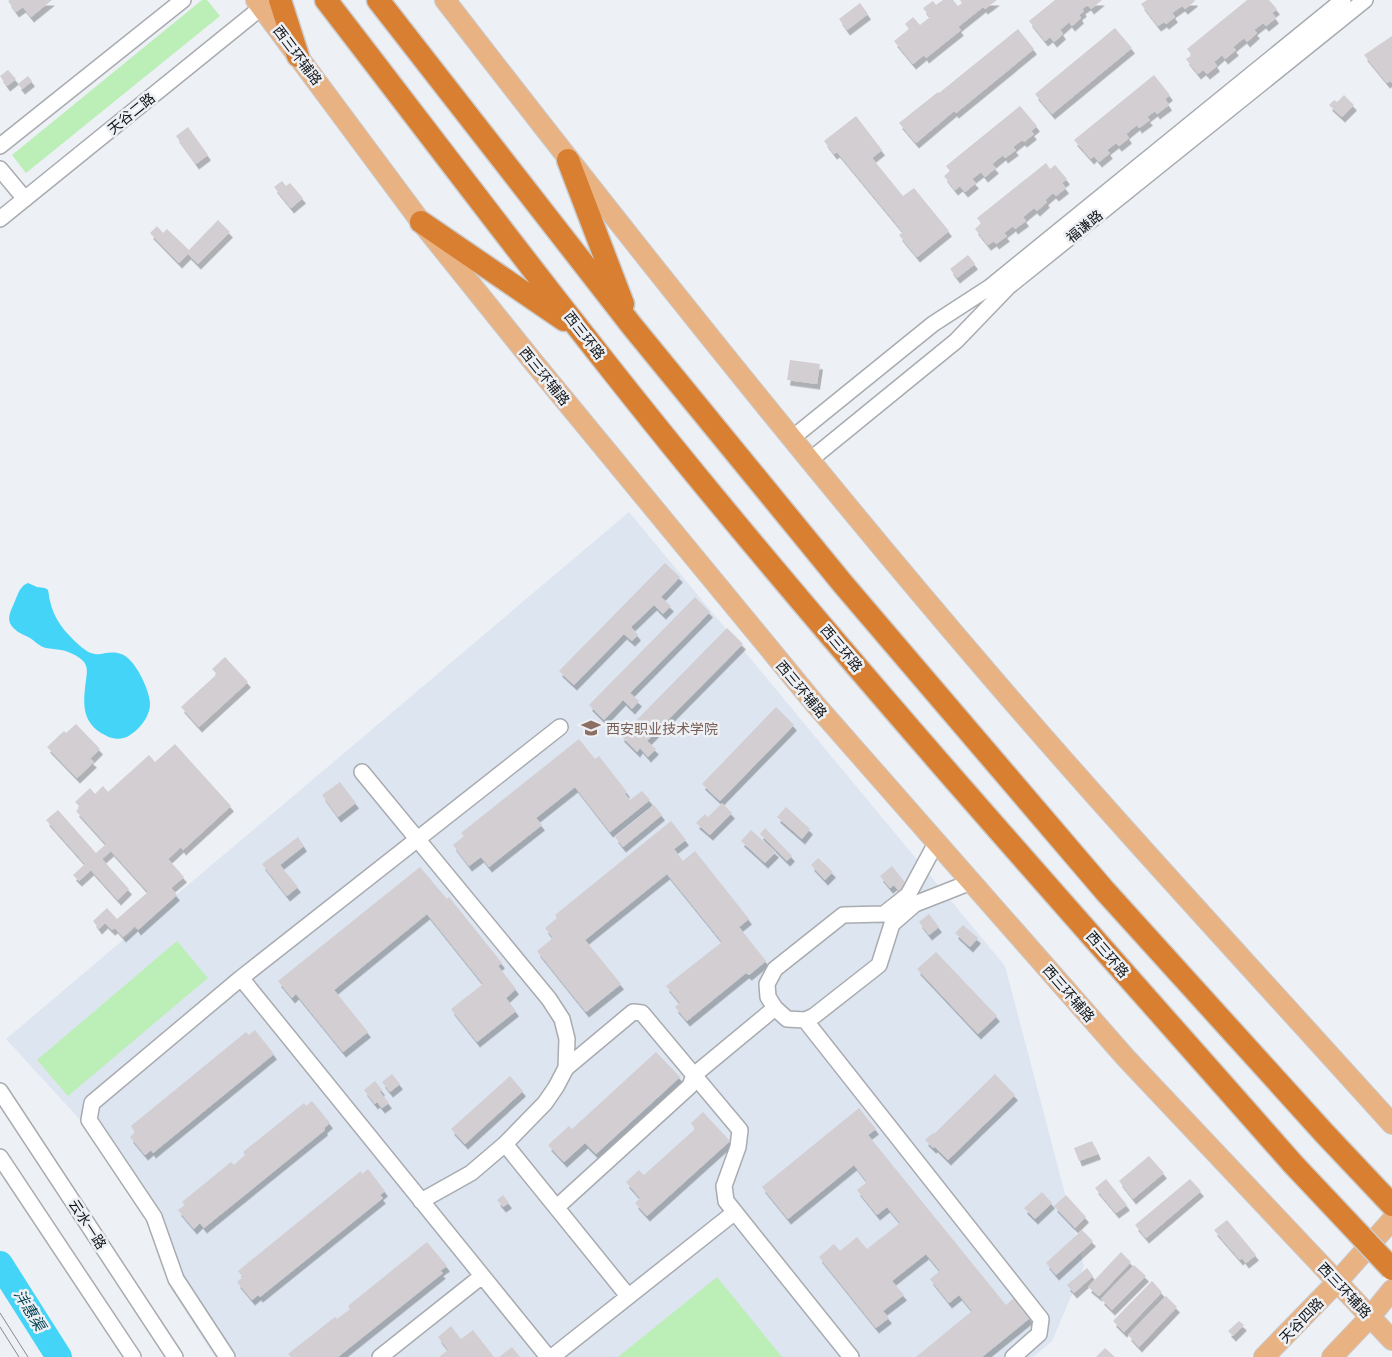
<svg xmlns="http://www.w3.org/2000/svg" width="1392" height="1357" viewBox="0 0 1392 1357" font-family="'Titillium Web','Noto Sans SC',sans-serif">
<defs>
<filter id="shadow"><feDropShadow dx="3" dy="5.5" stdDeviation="0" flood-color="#0004"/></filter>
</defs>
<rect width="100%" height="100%" fill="#edf0f5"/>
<path fill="#dde5f0" d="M629,512l376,454 79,300 -32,75 -19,16h-818l-44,-68 -21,-65 -66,-100 -78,-85z"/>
<path fill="#bceeb7" d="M202,0h5l13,16 -194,157 -14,-18z
M177,941l31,37 -140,118 -31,-36z
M717,1277l65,80h-164z"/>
<path fill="#44d4f7" d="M28,583l9,4 8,1 3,2c1,4 1,8 2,11 4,19 15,31 29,44 20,18 24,3 42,9 14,4 29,37 29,50 0,12 -10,25 -20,31 -7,5 -17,5 -25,0 -24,-12 -22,-32 -19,-55 1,-6 2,-13 -2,-18 -5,-6 -16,-11 -23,-12 -5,-1 -10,-1 -15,-2 -7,-2 -10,-6 -16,-10 -3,-2 -7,-3 -10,-5 -16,-10 -11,-18 -5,-32 3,-7 5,-15 13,-18z"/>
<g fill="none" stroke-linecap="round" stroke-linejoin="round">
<path stroke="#44d4f7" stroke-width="26" d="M0,1264l59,93"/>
</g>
<path fill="#d2ced2" filter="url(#shadow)" d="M10,0h42l-21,17 -8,-10 -7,5 -8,-11z
M943,0h10l5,6 4,-3 -2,-3h37l-12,9 -2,-2 -25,20 3,3 -35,28 -2,-3 -11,9 -19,-23 15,-12 -4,-5 8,-7 7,8 10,-8 -7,-9 10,-7 3,4z
M1055,0h47l-11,9 -3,-4 -6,4 2,2 -5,4 2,3 -9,8 -3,-4 -9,8 3,4 -9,8 -4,-5 -5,4 -16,-20z
M1147,0h47l1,1 -10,8 -3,-3 -10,7 3,4 -9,7 -2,-2 -6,4 -17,-22z
M1247,0h22l8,9 -5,4 4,5 -10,8 -3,-3 -9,7 3,3 -10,9 -3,-4 -11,9 3,3 -11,9 -3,-4 -8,7 3,4 -10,8 -4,-4 -5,4 -12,-15 6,-4 -5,-6z
M860,3l8,11 -21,16 -8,-11z
M1115,28l17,20 -80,66 -17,-20z
M1018,29l16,20 -78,64 -2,-2 -38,32 -17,-20 39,-31 1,1z
M1392,36v47l-2,-2 -3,2 -23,-28z
M8,70l8,9 -9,7 -7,-10z
M1154,75l16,20 -5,4 4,6 -12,9 -2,-3 -8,6 3,3 -11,8 -2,-3 -11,9 3,4 -10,8 -3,-3 -9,7 3,3 -11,9 -5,-6 -3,3 -17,-19z
M28,76l4,5 -10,8 -4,-5z
M1344,95l10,10 -12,12 -13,-12 5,-5 3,2z
M1020,106l17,20 -6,5 3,3 -10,8 -2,-2 -9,7 3,3 -11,8 -2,-3 -11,9 4,4 -11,9 -4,-5 -9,7 4,4 -11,9 -5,-6 -5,4 -11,-14 6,-5 -4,-5z
M856,116l26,34 -10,8 31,38 11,-8 35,43 -32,26 -18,-22 4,-3 -66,-80 -3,2 -10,-13z
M188,127l20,28 -12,9 -20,-28z
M1046,163l4,6 5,-4 12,14 -5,4 4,5 -10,8 -3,-3 -8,7 2,2 -10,9 -3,-3 -11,9 3,4 -11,8 -2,-3 -9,7 3,3 -11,8 -2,-3 -6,4 -13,-16 6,-6 -4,-5z
M282,181l4,5 4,-3 13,15 -12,10 -17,-21z
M218,220l12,12 -32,32 -10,-10 -9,9 -29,-30 7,-7 6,7 4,-4 22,21z
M968,255l7,9 -18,14 -7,-9z
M790,360l30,4 -3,20 -30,-4z
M665,563l15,14 -19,20 10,9 -8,8 -9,-9 -23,22 7,8 -6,6 -8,-7 -50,51 -15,-14z
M695,597l15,15 -80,81 9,8 -7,8 -9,-9 -19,20 -15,-15z
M727,628l16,16 -96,97 9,8 -8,8 -8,-9 -3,4 -16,-16z
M225,657l23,25 -49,45 -18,-20 36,-33 -5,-5z
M776,707l18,18 -74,76 -18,-17z
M76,724l24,25 -10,10 4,3 -17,16 -30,-31 17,-16 2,2z
M579,739l16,20 4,-3 28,36 -2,2 5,6 12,-9 8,9 -40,32 -35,-45 -39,31 6,7 -53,42 -8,-10 -12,9 -16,-21 11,-9 -3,-3z
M175,744l56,62 -48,44 -2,-3 -13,12 16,18 -13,11 6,7 -39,35 -3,-4 -12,11 -8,-9 -3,2 -7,-7 -6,6 -6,-8 14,-13 10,11 31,-27 -37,-41 -9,8 27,30 -11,11 -27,-30 -12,11 -6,-6 12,-11 -39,-44 12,-10 38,43 10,-9 -30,-33 4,-4 -5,-5 15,-14 5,6 8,-8 5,6 41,-37 6,7z
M340,782l16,21 -18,14 -16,-22z
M722,803l10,10 -22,22 -14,-12 9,-9 3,3z
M654,805l8,10 -39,32 -8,-10z
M786,807l24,22 -8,10 -25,-22z
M671,821l15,19 -12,9 9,12 12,-10 54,68 -10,8 27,34 -17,14 -3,-2 -59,48 -12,-14 5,-4 -14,-17 56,-44 -55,-68 -82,66 36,44 -35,28 -49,-61 16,-13 -8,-10 12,-10 -2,-3z
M765,828l27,28 -5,5 -27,-27z
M751,830l25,22 -11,11 -24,-22z
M298,837l6,9 -24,19 18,22 -11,9 -25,-32z
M818,858l15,14 -8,8 -14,-15z
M892,866l16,20 -8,7 -6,-8 -4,3 -10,-12z
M420,867l27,32 2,-2 53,66 -4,3 18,23 -10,9 10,13 -39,31 -26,-33 32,-25 -56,-70 -93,76 34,42 -25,20 -47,-58 -4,4 -14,-17z
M929,914l10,13 -10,8 -10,-13z
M963,925l15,13 -8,9 -15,-14z
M936,952l61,64 -19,18 -61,-65z
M255,1030l19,24 -121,99 -2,-3 -6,5 -15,-18 5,-5 -4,-6 115,-94 3,3z
M656,1052l24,25 -84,77 -11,-11 -21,19 -16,-17 21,-19 3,3z
M392,1074l8,10 -10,8 -8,-10z
M995,1074l20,21 -67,65 -13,-13 -2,1 -8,-8 8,-7 1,1z
M510,1076l13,15 -58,53 -14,-15z
M375,1081l7,9 -2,2 9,11 -7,5 -5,-6 -2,2 -11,-14z
M312,1101l18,22 -6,5 1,2 -121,98 -4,-5 -6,6 -16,-19 7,-5 -3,-3 49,-40 3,3 11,-10 -2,-3 61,-49 2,3z
M859,1108l17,21 -8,6 138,170 8,-7 16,20 -48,39h-66l56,-46 -13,-16 -10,8 -19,-24 10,-8 -14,-17 -34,27 12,14 -21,16 6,7 -13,10 -57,-71 15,-13 6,7 17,-14 10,12 33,-26 -13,-16 -10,8 -20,-25 10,-8 -13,-17 -66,54 -26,-32z
M703,1112l27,29 -83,75 -12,-13 5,-5 -14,-16 13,-12 5,5 51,-46 -4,-6z
M1092,1141l6,13 -19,7 -5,-13z
M1149,1156l15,17 -31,26 -14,-18z
M368,1169l17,22 -5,4 3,3 -123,99 -2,-2 -6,5 -15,-18 6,-5 -5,-6 123,-100 1,3z
M1106,1179l21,26 -11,8 -21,-25z
M1190,1179l11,12 -55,47 -11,-13z
M1042,1192l10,11 -17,16 -11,-11z
M503,1195l6,8 -6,4 -6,-7z
M1066,1195l20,22 -11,11 -21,-22z
M1227,1220l29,35 -10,8 -4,-5 -2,2 -26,-30z
M1082,1230l11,11 -37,34 -10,-12z
M427,1242l20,24 -7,5 3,2 -105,84h-47l-3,-3 47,-37 2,2 13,-10 -2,-3z
M1121,1252l10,10 -32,34 -11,-9z
M1134,1265l12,11 -34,34 -11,-11z
M1087,1268l6,8 -19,17 -7,-8z
M1152,1281l10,11 -38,40 -11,-11z
M1166,1296l11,11 -38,40 -11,-12z
M1239,1321l5,4 -11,11 -5,-5z
M451,1326l10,13 12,-9 21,27h-55l9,-7 -10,-13z
M512,1347l8,10h-21z
M1105,1348l10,9h-19z"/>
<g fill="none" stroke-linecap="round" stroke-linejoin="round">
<g stroke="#a8abb0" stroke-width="18">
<path id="minor" d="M0,146l183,-146
M0,169l25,30
M0,219l262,-212
M791,439l142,-115 57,-37 353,-287
M810,460l146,-119 52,-54 357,-287
M362,772l187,227 13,20 5,20 -1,29 -10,19 -11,16 -40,41 -34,29 -50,28
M936,843l-28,52 -24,19 -41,1 -68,54 -8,15 1,13 7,11 12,11 18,1 9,-4 65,-51 13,-41 23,-20 56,-22
M241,978l307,379
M805,1020l236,299 -2,15 -26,23
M566,1068l67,-56 9,1 98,117 -2,17 -14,39 2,15 125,156
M0,1091l175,266
M505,1144l123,152
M0,1157l133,200
M557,1207l133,-121 4,-11 81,-67
M227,1357l-51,-78 -22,-62 -65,-97 3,-17 149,-125 319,-251
M380,1357l102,-81
M552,1357l183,-145"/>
</g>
<g stroke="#cbcbcc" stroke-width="22">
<path id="major" d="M256,0l165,222 114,142 280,340 311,354 266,282
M445,0c176,228 355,454 543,673 131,153 269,301 404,451
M1264,1357l73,-75 55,-62
M1332,1357l38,-40 22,-27"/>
</g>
<g stroke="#cbcbcc" stroke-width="25">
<path id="highway" d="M280,0l18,56
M326,0c125,162 248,327 379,486 190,231 390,453 588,678
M378,0l254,326 211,258 262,307 220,243 67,71
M568,160l55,144
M421,222l143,98"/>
</g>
<use href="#minor" stroke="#fff" stroke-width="15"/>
<use href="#major" stroke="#e8b283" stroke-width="20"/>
<use href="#highway" stroke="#d97f31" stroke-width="22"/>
<path stroke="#888a8d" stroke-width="1" d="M0,1313l28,44
M0,1327l19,30"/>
<g stroke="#cbcbcc" stroke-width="25" stroke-linecap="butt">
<path id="highway-bridge" d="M1293,1164l99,105"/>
</g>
<use href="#highway-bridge" stroke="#d97f31" stroke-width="22"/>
</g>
<defs>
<g id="university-bare" transform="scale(1.5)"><path d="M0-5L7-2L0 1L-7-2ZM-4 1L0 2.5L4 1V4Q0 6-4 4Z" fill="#8d6e63" stroke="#edf0f5" stroke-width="2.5" paint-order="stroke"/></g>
</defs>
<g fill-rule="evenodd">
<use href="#university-bare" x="591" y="728"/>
</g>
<g text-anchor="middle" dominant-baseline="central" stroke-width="5" stroke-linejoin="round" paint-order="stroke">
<g font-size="14" fill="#131416" stroke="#edf0f5">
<text transform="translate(298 55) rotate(53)">西三环辅路</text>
<text transform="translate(131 113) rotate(-39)">天谷二路</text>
<text transform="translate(1084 226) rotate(-39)">福谦路</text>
<text transform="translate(585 335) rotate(52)">西三环路</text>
<text transform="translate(545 376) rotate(51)">西三环辅路</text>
<text transform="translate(842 648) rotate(50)">西三环路</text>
<text transform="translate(802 689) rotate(50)">西三环辅路</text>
<text transform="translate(1108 954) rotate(49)">西三环路</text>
<text transform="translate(1069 993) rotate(49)">西三环辅路</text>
<text transform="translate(88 1224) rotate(57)">云水一路</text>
<text transform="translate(1345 1290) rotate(47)">西三环辅路</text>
<text transform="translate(1301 1320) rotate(-46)">天谷四路</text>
</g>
<g font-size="14" fill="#785e54" stroke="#edf0f5" text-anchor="start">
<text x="606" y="728">西安职业技术学院</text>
</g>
<g font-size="15" font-style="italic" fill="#004351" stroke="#edf0f5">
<text transform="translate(30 1310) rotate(58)">沣惠渠</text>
</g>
</g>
</svg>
